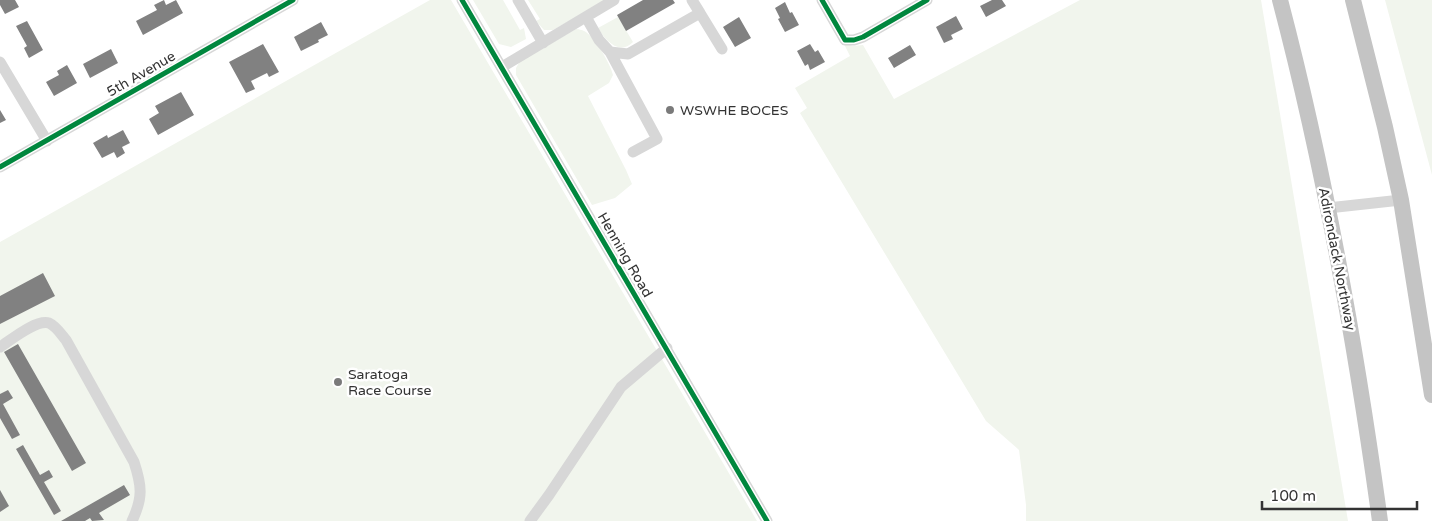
<svg xmlns="http://www.w3.org/2000/svg" width="1432" height="521" viewBox="0 0 1432 521" font-family="'Varela Round',sans-serif">
<rect width="100%" height="100%" fill="#fff"/>
<path fill="#f1f5ed" d="M430,0h21l306,521h-757v-279z
M473,0h30l17,30 4,-2 2,11 -15,8 -12,-3z
M528,0h79l-54,30h-9l-8,-9 4,-2z
M1080,0h181l87,521h-322v-16l-7,-55 -33,-29 -186,-308 7,-5 -12,-20 55,-32 -7,-14 10,4 10,-1 31,54z
M1385,0h47v175z
M618,17l15,25c-14,14 -28,-2 -35,-14z
M576,29c1,0 7,1 8,2 10,4 27,34 29,44l-4,8 -21,13 38,74 6,14 -17,14 -23,7 -76,-130v-7l4,-7z"/>
<path fill="#818181" d="M0,0h15l4,7 -14,7 -5,-9z
M164,0l2,5 10,-5 7,13 -40,22 -7,-14 21,-11 -3,-5z
M643,0h30l2,3 -49,28 -9,-16z
M992,0h10l4,6 -20,11 -6,-11z
M785,2l5,11 2,-1 7,13 -14,7 -7,-13 2,-1 -5,-10z
M956,16l7,13 -12,6 2,4 -9,4 -8,-16z
M739,17l12,21 -16,9 -12,-20z
M27,21l16,29 -14,8 -5,-10 3,-2 -11,-20z
M321,22l7,13 -10,5 1,2 -18,9 -7,-14z
M263,44l16,28 -10,5 -2,-4 -16,8 4,8 -9,4 -17,-31z
M810,44l5,8 3,-2 7,12 -15,8 -2,-6 -3,2 -8,-15z
M910,45l6,10 -22,13 -6,-10z
M111,49l7,14 -28,15 -7,-14z
M67,65l10,18 -23,13 -8,-14 13,-7 -2,-4z
M181,92l13,23 -36,20 -9,-16 10,-6 -4,-7z
M0,110l6,10 -6,3z
M123,130l7,13 -8,4 3,6 -8,5 -3,-6 -12,6 -9,-15 14,-8 1,3z
M43,273l12,23 -55,28v-28z
M18,344l68,119 -14,8 -68,-119z
M8,390l5,8 -10,6 17,31 -8,4 -12,-21v-24z
M23,445l17,30 9,-5 4,7 -9,5 17,29 -7,4 -38,-66z
M124,485l6,10 -31,18 5,7 -12,1 -2,-3 -5,3h-24z
M0,490l9,16 -9,6z"/>
<g fill="none" stroke-linecap="round" stroke-linejoin="round">
<path stroke="#d7d7d7" stroke-width="11" d="M462,0l305,521
M518,0l25,43
M822,0l23,40h9l9,-3 64,-37
M700,13l22,36
M586,17l13,23 11,12 47,87 -24,13
M610,52l18,2 72,-41 -8,-13
M0,62l47,79
M502,67l112,-67
M0,167l293,-167
M1328,208l73,-8
M0,347c11,-7 36,-28 49,-24 7,3 12,11 17,17l68,122c8,24 9,36 -2,59
M530,521l19,-26 72,-108 46,-39"/>
<path stroke="#c4c4c4" stroke-width="16" d="M1280,0c45,171 76,346 100,521
M1353,0l32,127 16,73 31,195"/>
<g stroke="#fff" stroke-width="8">
<path id="cycleway" d="M462,0l305,521
M822,0l23,40h9l9,-3 64,-37
M0,167l293,-167"/>
</g>
<use href="#cycleway" stroke="#00873e" stroke-width="5"/>
</g>
<g fill="#7a7a7a" stroke="#fff" stroke-width="2">
<circle cx="670" cy="110" r="5"/>
<circle cx="338" cy="382" r="5"/>
</g>
<g text-anchor="middle" dominant-baseline="central" stroke-width="5" stroke-linejoin="round" paint-order="stroke">
<g font-size="14" fill="#333" stroke="#fff">
<text transform="translate(141 74) rotate(-30)">5th Avenue</text>
<text transform="translate(625 255) rotate(60)">Henning Road</text>
<text transform="translate(1337 259) rotate(79)">Adirondack Northway</text>
</g>
<g font-size="14" fill="#333" stroke="#fff" text-anchor="start">
<text x="680" y="110">WSWHE BOCES</text>
<text x="348" y="374">Saratoga<tspan x="348" dy="16">Race Course</tspan></text>
</g>
</g>
<path d="M1262 501v8h155v-8" fill="none" stroke="#333333" stroke-width="2.5"/>
<text x="1270" y="501" font-size="15" fill="#333333" stroke="#ffffff" stroke-width="4" paint-order="stroke">100 m</text>
</svg>
